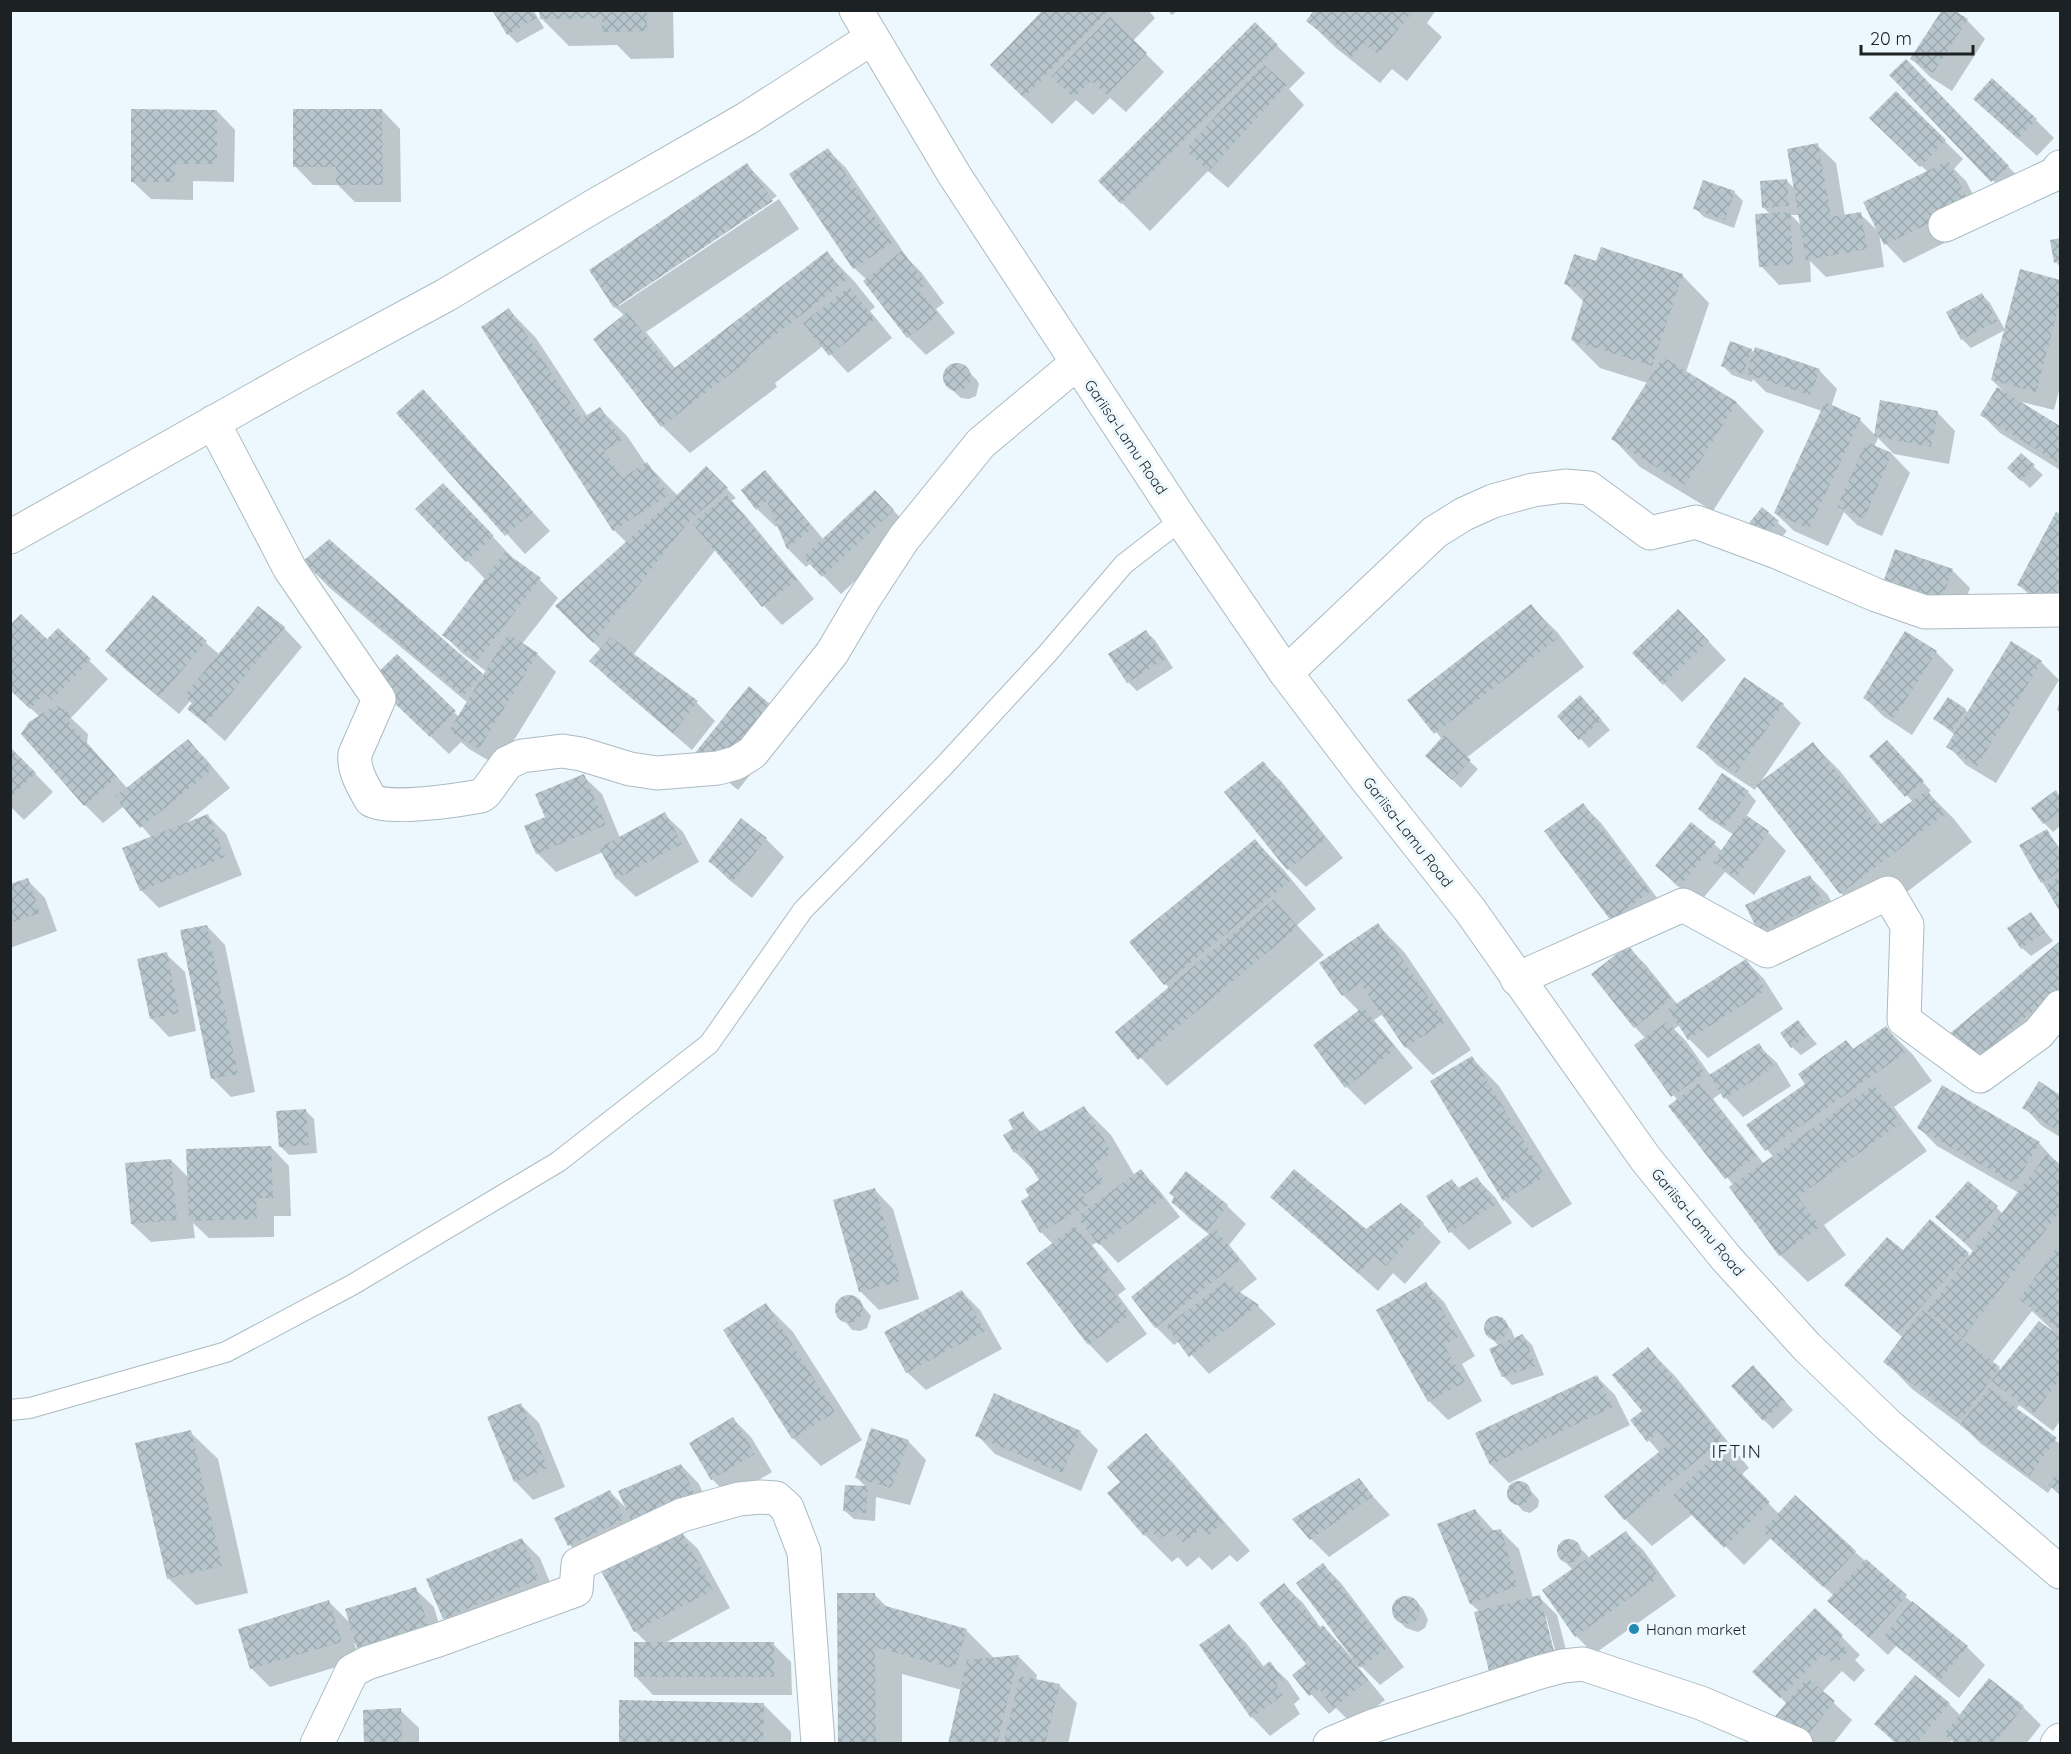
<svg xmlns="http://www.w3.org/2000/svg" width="2071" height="1754" viewBox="0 0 2071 1754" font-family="Quicksand,sans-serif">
<defs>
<pattern id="building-cross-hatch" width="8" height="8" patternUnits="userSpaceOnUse" patternTransform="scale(1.5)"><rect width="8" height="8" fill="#b7c5cc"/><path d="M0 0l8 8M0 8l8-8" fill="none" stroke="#9da9af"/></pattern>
</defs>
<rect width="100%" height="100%" fill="#ecf8fe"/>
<path fill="#0003" fill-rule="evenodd" d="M494,10h39l11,18 -27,15 -9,-9z
M541,10h132l1,48 -43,1 -14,-14 -48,1 -28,-28z
M1045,10h103l7,8 -22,23 31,31 -38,40 -16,-14 -17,17 -17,-15 -24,24 -33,-31z
M1167,10h11l-6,5z
M1310,10h126l-9,13 15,14 -35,44 -15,-12 -12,14 -44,-35 -28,-27 6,-7z
M1967,20l18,19 -33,52 -22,-14 -18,-18z
M1255,24l50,49 -16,16 15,16 -76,83 -20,-17 -58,60 -50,-50z
M1891,75l33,4 102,106 -15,14z
M1896,93l67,66 -9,10 12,12 21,41 -83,41 -18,-19 -7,-12 5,35 -58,10 -16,-16 1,21 -32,3 -18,-19 10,-51 -7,-7 22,-28 9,9 22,-44 19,18 9,53 15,-2 19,18 49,-60 -38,-36zM1791,215h9l2,11z
M382,110l18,19 1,73h-46l-17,-17h-25l-18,-19z
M217,111l18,19 -1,52 -41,-1v19l-42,-1 -19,-18z
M1994,117l42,3 18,18 -17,18z
M828,150l18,18 62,91 13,13 23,31 -8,6 19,24 -29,22 -18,-18 -41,-57 -13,-12z
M747,165l30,31 -158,107v3l160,-107 20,30 -153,103 29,36 152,-115 27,28 21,26 -5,4 22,27 -44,35 -25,-27 -48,37 2,4 -87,66 -28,-27 -67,-87 30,-23 -10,-9 -24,-37z
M1734,192l9,9 -9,27 -30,-11 -9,-9z
M2060,240v27l-4,-5 -4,-20z
M1597,263l85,12 27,28 -23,69 51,31 27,28 -51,80 -73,-44 -27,-28 35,-56 -48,-15 -28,-28 12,-38 -18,-18z
M2021,271l39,10v106l-6,23 -40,-10 46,28v42l-60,-37 -18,-18 24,-21 -14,-14z
M1982,295l8,8 15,27 -34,18 -8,-8 -15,-27z
M509,310l27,28 52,79 12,-8 27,27 19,28h1l31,32 28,-28 30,30 -5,3 14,14 69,84 -32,26 -18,-19 -48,-57 -83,106 64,48 18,18 -23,29 -83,-71 -18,-18 10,-11 -44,-44 70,-63 -13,-13z
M1751,350l4,3 64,17 18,19 -6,18 29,13 15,15 62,-23 18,19 -6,33 -55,-10 -16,-16 -4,9 18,7 18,19 -28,63 -25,-11 -13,-13 -16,34 -34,-15 -19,-18 47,-102 -56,-19 -13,-13 -1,3 -20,-7 -9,-9z
M953,365h8l16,15 2,4 -3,12 -7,3 -8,-1 -10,-9 -7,-11 2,-7z
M423,391l127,140 -25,23 -127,-140z
M2021,455l22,20 -13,13 -12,-11z
M765,472l18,19 41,49 69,-30 18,19 -70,65 -30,-31 -5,4 -18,-18 -10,-24 -2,2 -19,-18z
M461,503l50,53 -1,1 30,23 18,18 -36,46 15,10 19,18 -58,94 -29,-17 -8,-7 -12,12 -58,-55 6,-43 62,61 9,-14 -137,-114 -27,-27 25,-21 155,136 3,-5 -25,-19 -18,-18 42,-55 -69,-71z
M1762,509l25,22 -16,18z
M2057,514l3,2v99l-22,-12 -19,-18z
M1952,570l18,18 -10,29 -56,-19 -18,-19z
M153,597l67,58 39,-47 25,20 18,19 -77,94 -36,-32 4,-5 -3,-3 -11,13 -53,-44 -19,-19z
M1531,606l27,27 26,34 -118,91 12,11 -17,19 -25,-24 6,-25 -33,-39z
M1697,629l29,31 -44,42 -48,-49z
M58,630l50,49 -37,39 17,16 -1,9 41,46 60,-48 18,18 24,29 -44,35 22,-7 18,18 16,41 -83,33 -18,-18 11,-52 -28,-32 -21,17 -18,-18 -45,-88 -30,-28z
M1146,632l9,8 18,28 -36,23 -9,-9z
M1936,652l18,18 -42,65 -29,-19 -18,-18z
M2041,662l18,18 -63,103 -30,-18 -18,-19 7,-11 -20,-16 14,-20 20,14z
M2060,699v14l-3,-3z
M1783,705l18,18 -41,60 53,-39 27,27 42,54 31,-23 -42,-46 24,-5 36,40 -3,2 26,26 18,23 -103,79 -28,-28 -83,-108 -3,5 -38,-25 -19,-19z
M1589,706l21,24 -21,18 -30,-32z
M790,725l-52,65 -23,-19z
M10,748l43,44 -29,28 -14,-14z
M1263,763l18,18 62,77 -37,29 -18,-18z
M583,776l19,18 18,44 44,-24 19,18 16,30 -63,35 -19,-18 -14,-27 -47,20 -19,-19 10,-35z
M1748,792l8,9 -10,16 22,15 18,19 -32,44 -29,-23 -26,31 -24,-19 -18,-18 35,-42 30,27 12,-16 -26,-17 -8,-9z
M2056,792l4,5v29l-7,6 -9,-9z
M1583,805l18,18 66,88 -55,9z
M2046,831l14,17v61l-18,-27z
M766,839l18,18 -32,41 -24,-19 -18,-18z
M1255,841l27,27 34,41 -19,16 27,30 -157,131 -50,-54 53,-44 -5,-4z
M1809,876l19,19 12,26 -62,30 -18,-19z
M27,880l18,18 12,33 -47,17v-62z
M2031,914l22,27 -22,15 -9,-8z
M1378,925l27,28 66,97 -38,25 -27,-28 -23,-33 -9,6 39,48 -48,37 -18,-18 13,-75 -17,-17z
M207,926l18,19 30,147 -24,5 -19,-19z
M2060,943v78l-70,60 -41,-44z
M1628,947l18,18 32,40 68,-44 18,18 19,30 -75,49 -19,-19 -9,-14 -6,4 12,12 25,35 47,-31 19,18 14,23 -48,31 -22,-24 -8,6 51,65 10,-6 -26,-33 138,-97 27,27 19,26 -38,26 33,44 -103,74 22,30 -38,27 -28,-27 -46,-69 -63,-79 7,-6 -42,-56 10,-6 -11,-12z
M166,954l19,18 11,59 -27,6 -18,-19z
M1798,1022l19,22 -16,11 -9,-8z
M1472,1058l27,28 73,118 -40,24 -27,-27 -73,-120z
M2039,1083l21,14v40l-18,-11 -18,-19z
M1084,1108l27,27 24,41 6,-5 18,19 21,27 -62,46 -20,-21 -6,3 34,44 -8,6 29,39 -40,29 -18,-19 -61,-81 25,-19 -12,-12 -10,-36 10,-15 -5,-9 -21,-20v-23l7,-16 20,20z
M305,1110l9,9 3,34 -28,2 -9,-9z
M1919,1128l120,15 21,23v255l-7,10 -34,-26 -3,5 44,34v50l-7,-8 -5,7 -68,-50 -14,-14 -54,-40 -27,-28 18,-23 -57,-53 57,-33 27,-31 40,35 4,-4 -37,-35 60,-9 6,6 16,-21 -82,-47zM2032,1311l20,19 -50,41 -10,-8z
M271,1147l18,19 2,50h-17v21l-65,1 -16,-15 2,15 -44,4 -19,-18 39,-64 18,18z
M1186,1173l41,33 19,18 -17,21 28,34 -18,14 19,13 18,18 -67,50 -30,-33 -5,4 -18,-18 54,-92 -19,-15 -18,-18z
M1477,1179l18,18 17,26 -43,27 -18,-18 1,-51 8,8z
M875,1190l18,19 26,90 -40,11 -18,-18 -26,-91z
M1272,1196l94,35 57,-7 18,18 -36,42 -12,-11 -15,18z
M1426,1284l18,18 31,54 -13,8 20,37 -34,19 -19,-19 -51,-90z
M962,1292l18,18 22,39 -76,41 -19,-18z
M848,1296l9,3 14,17 -4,12 -7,3 -8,-1 -16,-20 5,-11z
M766,1305l27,27 69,108 -41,26 -28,-28 -68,-108z
M1492,1318l10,2 9,9 4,10 8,-3 9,9 12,30 -32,10 -9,-9 -4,-30 -13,-13v-10z
M1648,1349l27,27 74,92 -8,7 38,39 76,38 62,55 50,40 18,18 -26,33 -63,-52 -8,9 -59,-54 5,-5 -63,-58 -27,27 -51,-51 -41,32 -27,-27 35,-66 -28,-32 12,-10z
M1762,1376l31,34 -20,19 -9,-9z
M1597,1377l18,18 15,30 -121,58 -18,-18 -14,-31z
M521,1405l18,18 26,64 -32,13 -18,-19z
M733,1419l18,18 21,35 -42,25 -18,-18z
M190,1432l28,27 30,134 -52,12 -28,-27z
M1080,1432l18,18 -17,41 -86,-37 -18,-19z
M1146,1435l27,28 77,88 -13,11 -7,-7 -18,15 -13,-13 -12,10 -9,-10 -6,5 -27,-27 -23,-53z
M908,1441l18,19 -16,45 -34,-8 -1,24 -21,-2 -9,-8 22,-23 -10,-10z
M681,1465l18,19 12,27 -123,53 -18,-19 -14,-26 54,-27 18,18z
M1358,1480l32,35 -61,42 -18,-18z
M1519,1482l6,2 14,16 -1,7 -8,6 -7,-2 -15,-17 1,-7z
M1475,1510l20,22 6,-1 18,18 14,49 6,-1 18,18 15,58 -64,16 -18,-19 -10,-58 -9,-8 -32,-80zM1543,1616h3l12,45 -3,1z
M679,1531l19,18 32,59 -67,36h110l18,18 1,33h-139l-18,-19 13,-32 -13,-13z
M1626,1533l18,18 32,45 -82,58 -18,-18 -3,-66 -14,-14v-7l3,-6 11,-2 15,15v3z
M522,1540l18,18 16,39 -93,39 -19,-18z
M1323,1565l18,18 63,84 -24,18 -20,-20 -2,2 27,33 -32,25 -17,-17 -7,6 -35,-39 14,-11 -24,-79 19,18 18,25 2,-1 18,18 11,13 2,-1z
M415,1589l19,18 11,37 -68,21 -23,-22 6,17 -90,27 -18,-18 -12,-39 89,-28 22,22z
M874,1594l14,14 78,22 27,27v2l26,-2 18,18 -1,5 23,5 18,18 -9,41h-118l12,-54 -60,-16v70h-63z
M1406,1597l8,3 9,9 5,11 -3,8 -7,4 -12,-4 -10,-10 -3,-7 5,-11z
M1815,1610l45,45 -5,5 10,10 -11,12 -12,-11 -20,21 30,28 -19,24h-34l-12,-40 -32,-32z
M1229,1626l18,18 17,23 5,-4 19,18 12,18 -6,5 6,10 -30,22 -18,-19z
M1949,1704l12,12 62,-9 18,18 -15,19h-71l-3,-4 -3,4h-53l-20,-20z
M764,1705l27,27v12h-171z
M400,1710l19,18v16h-53z"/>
<path fill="url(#building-cross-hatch)" d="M492,10h39l5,8 -29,17z
M539,10h108v21l-45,1v-14l-62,1z
M1043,10h66l-85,88 -34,-33z
M1314,10h100l-36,44 -15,-11 -11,14 -46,-36z
M1942,10h12l14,9 -35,54 -23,-14z
M1110,17l37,36 -40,42 -16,-14 -17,17 -23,-21z
M1255,22l23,23 -157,159 -23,-23z
M1906,59l103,107 -18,16 -102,-107z
M1263,64l24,21 -78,86 -24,-21z
M1992,78l45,41 -19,20 -45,-40z
M1896,91l50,49 -26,27 -51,-49z
M131,109l86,1v54h-42v18h-44z
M293,109h89l1,76h-47v-18h-43z
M1818,143l13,74 30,-5 6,37 -61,11 -19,-111z
M828,148l64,95 -39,26 -64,-95z
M1948,161l22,43 -86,41 -21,-43z
M747,163l26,38 -159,107 -25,-38z
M1787,179l2,27 -27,2 -2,-27z
M1703,180l32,11 -10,29 -32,-11z
M1790,212l3,52 -34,3 -4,-53z
M2060,238v23l-6,2 -4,-23z
M1601,247l82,27 -31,92 -81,-26 15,-49 -22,-7 10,-30 22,7z
M827,251l21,28 -99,76 2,3 -90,69 -68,-88 34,-27 45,58z
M902,251l25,33 -8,6 19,25 -31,23 -44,-57z
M2020,269l40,11v22l-24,90 -45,-12z
M849,287l26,32 -46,37 -26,-33z
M1982,293l15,28 -36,19 -15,-28z
M509,308l72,111 19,-12 22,33 -18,11 18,27 25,-16 22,33 -56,36 -132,-204z
M1730,341l22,8 -9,25 -22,-8z
M1755,347l65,22 -10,26 -64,-21z
M1663,357l74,45 -52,83 -74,-46z
M943 377a14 14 0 1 1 28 0a14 14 0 1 1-28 0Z
M1997,387l63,39v29l-3,7 -77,-47z
M423,389l110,123 -28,24 -109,-123z
M1880,400l58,11 -7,36 -57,-11z
M1825,402l36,16 -52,111 -35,-16z
M1866,442l26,11 -28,66 -27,-12z
M2021,453l14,12 -14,16 -14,-13z
M706,466l22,22 -38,32 -97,123 -38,-37 116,-105z
M765,470l48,58 -26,21 -20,-48 -11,9 -15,-20z
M443,483l51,53 -28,26 -51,-53z
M875,490l19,20 -72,67 -19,-20z
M727,495l70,85 -35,27 -70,-84z
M1762,507l17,14 -17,20 -17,-13z
M2056,512l4,2v81l-5,10 -38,-20z
M329,539l154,135 -20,22 -161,-134z
M1895,549l58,20 -11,30 -58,-19z
M505,552l36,26 -64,83 -35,-26z
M153,595l54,46 -48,56 -54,-46z
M1531,604l27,34 -124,96 -27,-34z
M258,606l27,21 -79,97 -19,-15 5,-6 -8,-7z
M1678,609l31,32 -46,44 -31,-32z
M21,614l26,25 11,-11 33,31 -39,41 -7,-7 -15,16 -20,-19v-65z
M1146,630l19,29 -38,24 -19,-29z
M1905,631l32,20 -43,67 -31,-20z
M508,634l30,19 -59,96 -30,-18z
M611,637l87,64 -25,32 -84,-72z
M2011,641l31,20 -65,105 -31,-19z
M397,654l59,57 -26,26 -60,-57z
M1744,677l40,27 -48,69 -40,-26z
M749,686l23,20 -53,67 -24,-20z
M1580,695l22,25 -23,20 -22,-24z
M1948,697l18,12 -14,22 -19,-12z
M56,705l14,9 -1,9 48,54 -33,29 -63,-72 8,-12z
M1444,735l27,25 -19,20 -27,-24z
M188,739l25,30 -73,59 -25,-31z
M1887,740l37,41 -19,16 -36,-41z
M1813,742l65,84 49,-36 18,24 -105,80 -84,-109z
M10,747l26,26 -26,25z
M1263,761l63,78 -39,31 -63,-78z
M1722,773l27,18 -25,36 -26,-18z
M584,774l22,51 -70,29 -12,-28 21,-9 -10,-23z
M2056,790l4,7v15l-17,12 -12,-16z
M1583,803l67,89 -39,29 -67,-90z
M665,812l17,32 -66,35 -17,-31z
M208,814l17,43 -85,34 -18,-43z
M1746,815l23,16 -33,47 -23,-16z
M741,818l26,20 -34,43 -25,-20z
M1691,822l25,20 -36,44 -25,-20z
M2047,829l13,23v20l-19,11 -22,-38z
M1255,839l35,42 -126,104 -35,-43z
M1810,875l13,27 -64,31 -14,-28z
M2060,876v36l-15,-26z
M28,878l12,35 -30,10v-39z
M1274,899l24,28 -160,133 -23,-28z
M2031,912l14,20 -24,17 -14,-21z
M1378,923l67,99 -40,26 -45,-65 -18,13 -23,-33z
M207,925l31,149 -27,5 -31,-149z
M2060,941v47l-90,76 -23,-28z
M1628,945l43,54 -37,29 -43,-54z
M167,952l12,61 -29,6 -13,-60z
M1746,959l20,31 -78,50 -20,-31z
M1363,1007l33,42 -51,39 -32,-43z
M1798,1020l11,15 -18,13 -11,-15z
M1668,1021l37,52 -34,24 -37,-52z
M1886,1026l19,27 -140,98 -19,-26 59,-41 -7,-10 48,-34 7,9z
M1759,1043l15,24 -50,32 -15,-24z
M1472,1056l73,120 -42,25 -73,-120z
M2039,1081l21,14v37l-38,-24z
M1699,1083l57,73 -31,23 -57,-73z
M1874,1085l27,38 -103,74 22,30 -41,29 -50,-69z
M1942,1085l98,57 -25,42 -98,-56z
M1084,1106l28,47 -19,11 12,18 -22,13 5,10 -48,28 -19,-32 8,-5 -4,-7 14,-9 -19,-31 -6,4 -11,-18 10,-6 -5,-9 15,-9 13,23z
M306,1109l3,36 -30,2 -3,-36z
M271,1146l2,52h-17l1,21 -68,2 -3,-72z
M2047,1154l13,10v47l-97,127 -36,-27z
M171,1159l6,61 -46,4 -6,-61z
M1141,1169l22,29 -64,47 -22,-28z
M1294,1169l72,60 35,-26 23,20 -38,43 -12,-10 -15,18 -89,-77z
M1186,1171l42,34 -21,26 -36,-29 3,-5 -5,-4z
M1477,1177l18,28 -46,28 -23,-37 26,-17 6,9z
M1968,1181l30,25 -33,37 -30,-26z
M875,1188l26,93 -42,11 -26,-92z
M1930,1219l39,34 -71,80 -54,-48 43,-48 16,13z
M1075,1226l34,44 -8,6 29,39 -42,30 -62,-82z
M1215,1229l25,31 -85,68 -24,-31z
M2060,1244v86l-41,-31z
M1225,1282l34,23 -70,52 -23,-31z
M1426,1282l32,55 -14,8 21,37 -37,20 -52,-92z
M962,1290l23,41 -79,42 -22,-41z
M835 1309a14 14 0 1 1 28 0a14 14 0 1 1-28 0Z
M766,1303l69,109 -43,27 -69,-109z
M1922,1310l78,57 -39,53 -78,-58z
M1484 1328a12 12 0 1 1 24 0a12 12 0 1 1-24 0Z
M2039,1321l21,16v42l-26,34 -43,-32z
M1523,1334l13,32 -34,11 -13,-28z
M1648,1347l75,92 -99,81 -20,-24 65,-52 -10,-12 -12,10 -17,-22 12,-9 -30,-36z
M1753,1365l32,36 -22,20 -32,-35z
M1597,1375l16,32 -123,58 -15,-32z
M1989,1388l68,50 -28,38 -69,-51z
M994,1393l87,38 -19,42 -87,-37z
M521,1403l27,65 -34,14 -27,-65z
M733,1417l22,37 -44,26 -22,-37z
M871,1428l38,12 -18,48 -36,-10z
M191,1430l31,136 -55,13 -32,-136z
M1146,1433l77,90 -14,12 -7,-7 -18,15 -12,-13 -13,10 -9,-10 -6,6 -37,-43 13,-11 -13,-15z
M1719,1451l51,51 -46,46 -51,-52z
M681,1464l13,29 -63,27 -13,-29z
M2060,1470v25l-12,-11z
M1359,1478l14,18 -63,44 -18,-21z
M1507 1493a12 12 0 1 1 24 0a12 12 0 1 1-24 0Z
M845,1485l23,1 -2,27 -23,-2z
M610,1490l15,29 -57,27 -14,-28z
M1795,1495l61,56 -33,36 -61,-56z
M1475,1509l10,23 16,-3 16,57 -47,18 -33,-80z
M680,1529l33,61 -79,42 -33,-61z
M1626,1531l33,46 -84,60 -33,-47z
M522,1538l17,41 -96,40 -17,-40z
M1557 1551a12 12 0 1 1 24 0a12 12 0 1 1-24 0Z
M1866,1559l41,36 -38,43 -42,-37z
M1323,1563l64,85 -27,20 -64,-85z
M1284,1583l35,45 4,-3 45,55 -34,28 -15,-19 -10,7 -17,-21 14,-11 -47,-61z
M416,1587l12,38 -71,23 -12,-39z
M837,1593h38v10l92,26 -12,40 -80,-22 1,97h-38z
M1540,1595l15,60 -66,16 -15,-59z
M1392 1610a14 14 0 1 1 28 0a14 14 0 1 1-28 0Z
M329,1600l13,42 -92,27 -12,-40z
M1912,1601l56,45 -28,34 -56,-44z
M1815,1608l28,27 -5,5 10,11 -13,14 -12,-11 -43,44 -28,-26z
M1229,1624l32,44 9,-7 13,19 -7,5 7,10 -32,23 -52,-73z
M634,1642h140v35h-140z
M1019,1655l-22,89h-49l19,-84z
M1915,1675l35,28 -34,41h-18l-24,-20z
M1020,1676l40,8 -15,60h-42z
M1807,1678l28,23 -34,42 -29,-23z
M1989,1678l35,28 -30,38h-38l-12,-10z
M619,1700l145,3 -1,41h-144z
M401,1708l1,36h-38l-1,-34z"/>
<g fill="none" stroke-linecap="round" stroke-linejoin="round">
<g stroke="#acbac1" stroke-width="22">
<path id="lane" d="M10,1410l20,-2 196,-56 126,-67 206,-123 151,-118 94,-134 140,-143 104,-113 77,-90 57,-44"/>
</g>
<g stroke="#acbac1" stroke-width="35">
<path id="street" d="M1945,225l110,-51 5,-7
M213,422l77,147 89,130 -24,55c-2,16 8,32 16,46 19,11 87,0 110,-4l5,-4 21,-29 15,-7 40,-5 19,3 49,15 27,4 61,-5 18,-5 16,-10 80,-100 32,-54 40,-61 77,-95 96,-80
M10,537l286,-161 150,-81 148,-89 152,-87 126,-81
M1286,673l149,-141 29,-18 29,-13 40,-11 32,-4 24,2 61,45 46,-11 81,30 99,43 49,17 135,-2
M1517,979l166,-74 84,46 121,-58 19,32 -3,95 76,56 59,-43 21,-26
M317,1744l35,-73 15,-8 74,-24 135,-49 2,-26 104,-49 57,-16 21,-2 16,1 11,10 17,44 14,192
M1330,1744l43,-18 167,-54 23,-6 20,-2 118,39 95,41
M2057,1744l3,-4"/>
</g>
<g stroke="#acbac1" stroke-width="35">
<path id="secondary" d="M856,10l99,166 226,344 105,153 78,103 106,134 175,248 81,100 81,89 81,78 172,147"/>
</g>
<use href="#lane" stroke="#fff" stroke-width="20"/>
<use href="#street" stroke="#fff" stroke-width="33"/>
<use href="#secondary" stroke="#fff" stroke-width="33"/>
</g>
<circle fill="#2289b1" stroke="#ecf8fe" stroke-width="2" cx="1634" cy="1629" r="6"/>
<g text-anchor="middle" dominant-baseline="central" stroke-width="6" stroke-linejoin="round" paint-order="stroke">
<g font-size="15" fill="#1c2124" stroke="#ecf8fe">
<text transform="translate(1126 437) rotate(56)">Gariisa-Lamu Road</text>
<text transform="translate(1408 832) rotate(52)">Gariisa-Lamu Road</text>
<text transform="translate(1698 1222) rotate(50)">Gariisa-Lamu Road</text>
</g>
<g font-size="15" fill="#1c2124" stroke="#ecf8fe" text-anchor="start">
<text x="1646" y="1629">Hanan market</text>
</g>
<g font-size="18" letter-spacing="1.5" fill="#1c2124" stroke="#ecf8fe">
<text x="1737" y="1451">IFTIN</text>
</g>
</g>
<rect width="2071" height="1754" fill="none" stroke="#1c2124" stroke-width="24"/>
<path d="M1861 45v9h112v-9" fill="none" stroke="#1c2124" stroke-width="3"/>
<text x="1870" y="45" font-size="18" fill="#1c2124" stroke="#ecf8fe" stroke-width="4.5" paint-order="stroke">20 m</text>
</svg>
